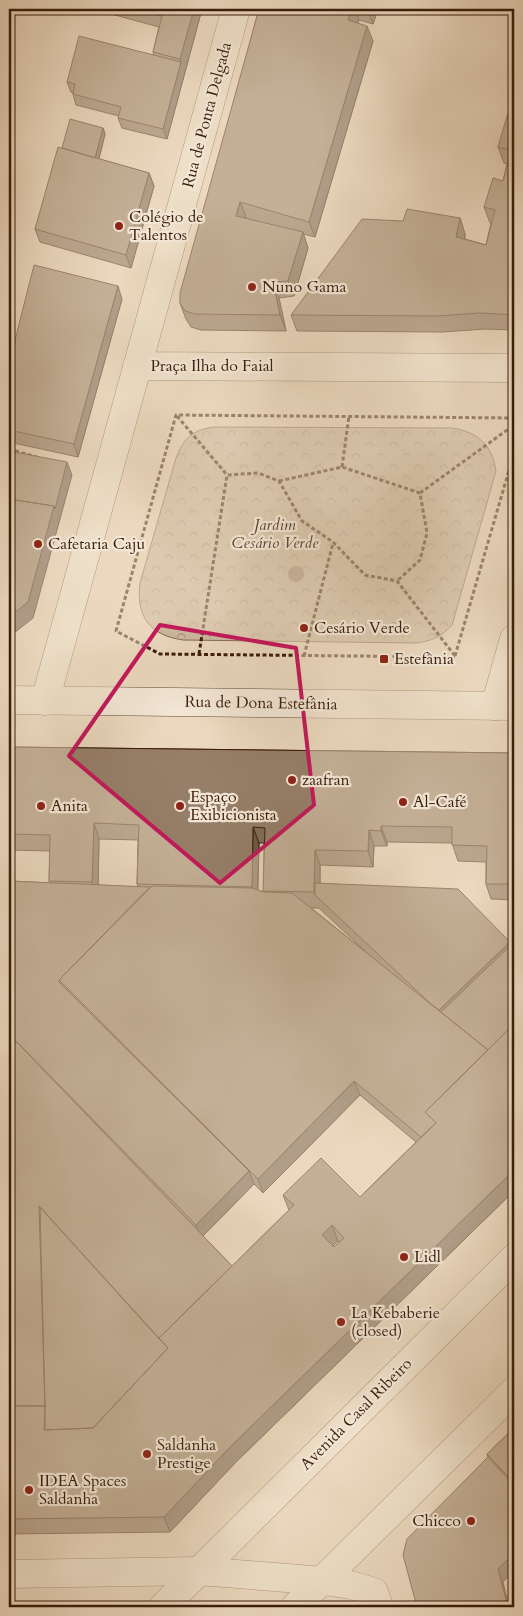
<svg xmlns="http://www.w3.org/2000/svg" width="523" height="1616" viewBox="0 0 523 1616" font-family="Cardo,serif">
<defs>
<pattern id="forest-crowns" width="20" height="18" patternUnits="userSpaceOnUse" patternTransform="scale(1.25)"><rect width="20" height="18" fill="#cdb89f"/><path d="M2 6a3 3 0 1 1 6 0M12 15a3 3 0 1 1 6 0" fill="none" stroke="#a79580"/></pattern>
</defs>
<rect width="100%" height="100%" fill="#ebd8be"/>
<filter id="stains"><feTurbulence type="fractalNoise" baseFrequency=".004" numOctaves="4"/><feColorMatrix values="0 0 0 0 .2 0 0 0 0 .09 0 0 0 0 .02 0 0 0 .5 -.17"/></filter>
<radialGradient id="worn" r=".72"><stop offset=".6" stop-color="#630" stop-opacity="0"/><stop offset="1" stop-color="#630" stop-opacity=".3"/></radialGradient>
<path fill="url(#forest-crowns)" stroke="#846a54" d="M216,427l236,1c26,4 40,17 44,43l-44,154c-11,12 -20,16 -36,18l-233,-3c-34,-5 -47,-24 -43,-57l36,-125c8,-21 18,-29 40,-31z"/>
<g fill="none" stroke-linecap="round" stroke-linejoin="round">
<g stroke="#664c37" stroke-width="29">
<path id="minor" d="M137,366l377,2
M45,701l191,-692
M495,706l19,-67
M9,1574l190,-3 125,10 27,4 23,7 5,15"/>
</g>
<g stroke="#664c37" stroke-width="29">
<path id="tertiary" d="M9,700l505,6
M163,1607l351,-349
M295,1607l219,-216"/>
</g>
<path stroke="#3a1d0a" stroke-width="3" stroke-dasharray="4 2.5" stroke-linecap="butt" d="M177,416l50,59 31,-2 21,8 23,40 31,21 32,33 32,6 58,75
M9,449l28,8
M342,467l7,-51
M279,481l63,-14 78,26 7,40 -7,27 -23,21
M420,493l94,-68
M199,654l28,-179
M304,656l29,-113
M455,656l59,-203
M455,657l-295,-3 -44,-23 60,-216 338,3"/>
<use href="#minor" stroke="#f2e6d5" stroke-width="28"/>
<use href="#tertiary" stroke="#f2e6d5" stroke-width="28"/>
</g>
<circle fill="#9e876f" cx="296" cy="574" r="8"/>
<path fill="#816c59" stroke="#3a1d0a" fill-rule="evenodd" d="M99,9h103l-35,130 -45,-11 -4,-10 1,-2 -43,-11 -3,-11v-1l-2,-1 -4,-10 87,-27 -1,-3 6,-25 -59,-16z
M259,9h119l-5,15 -14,-4 -1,3 15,18 -58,196 -12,-3 5,14 -14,48 -15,2 7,33 -85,-1 -10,-3 -5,-8 -6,-16z
M514,75v20l-3,-9z
M514,115v215l-29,-1 -43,3 -145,-1 -6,-16 112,-94 57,-3 5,16v5l21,6 5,-22h-1l-6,-16 19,-26 4,-17 -3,-1 -6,-16z
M103,128l2,6 -6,25 50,14 5,13 -23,82 -91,-26 -5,-13 27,-81z
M122,299l-44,158 -69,-15v-78z
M9,747l505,6v147l-23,-1 -5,-15v-22l-28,-1 -6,-18 -65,-1v4h-13l-1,21 -53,-2v18l191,62 3,4v242l-278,271 -66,70 -161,2v-653l41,2 -1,-2 1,-30 -41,-1zM99,839l39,1 -1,44 1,3 -40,-2zM259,843h5v49l-6,-2zM311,908h8l48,45zM360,1095l56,47 -56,55 -77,-2 6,15 -57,56 -29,-30 51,-52 9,9zM338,1241l1,1 -5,5 -1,-1z
M514,1428v143l-11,11 -86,25 71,-150 -1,-3z"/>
<path fill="#695849" stroke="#3a1d0a" d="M194,9h8l-35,130 -4,-10 18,-67 -1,-3z
M352,9h3l4,11 -5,16 -6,-16z
M367,9h11l-5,15z
M367,26l6,15 -58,196 -6,-15z
M103,128l2,6 -9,36 -2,-6z
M149,173l5,13 -23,82 -5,-13z
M240,202l6,15 -5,14 -5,-15z
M460,218l5,16 -3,18 -6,-15z
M303,232l5,16 -14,48 -6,-15z
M273,282l6,16 7,33 -6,-16z
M118,286l4,13 -44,158 -4,-13z
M67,462l5,13 -39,143 -24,19v-20l45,-111z
M94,823l5,16 -1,58 -6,-15z
M381,826l6,16v4l-6,-15z
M253,827l6,16 -2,60 -5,-16z
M369,830l5,16 -1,21 -5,-16z
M315,850l5,15v35l-5,-5 -1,-3z
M510,942l4,12 -67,66 -9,-9z
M354,1081l6,14 -97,98 -5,-14z
M514,1170v21l-278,271 -66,70 -6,-15 67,-71z
M249,1171l5,13 -53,54 -5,-13z
M332,1225l6,16 -10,10 -6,-16z
M514,1553v18l-11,11 6,25h-1l-10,-38z"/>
<path fill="#967e68" stroke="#3a1d0a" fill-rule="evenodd" d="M135,9h59l-14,50 -27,-7 9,-36z
M259,9h93l-4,11 19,6 -58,196 -69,-20 -4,14 67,16 -15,49 -15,1 7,33 -85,-1 -10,-3 -5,-8v-10z
M79,36l102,26 -18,67 -45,-11 3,-11 -48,-13 2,-10 -8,-2z
M514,75v12l-3,-1z
M508,113l6,2v200l-35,-2 -42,3 -146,-1 71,-96 41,2 4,-12 53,9 -4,19 30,8 9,-35 -11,-3 9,-29 10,3 8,-31 -13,-3z
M70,119l33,9 -8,30 -33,-10z
M58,147l91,26 -23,82 -91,-26z
M34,265l84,21 -44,158 -65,-14v-66z
M9,451l58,11 -12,47 -1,-3 -45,-7z
M9,499l45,7 -26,96 -19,15z
M9,747l505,6v131h-28l1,-38 -35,-1v-18l-71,-1v5l-12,-1 -1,21 -53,-1 -1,42 -51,-1 2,-63 -12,-1 -1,60 -115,-3 2,-59 -45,-2 -2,59 -43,-1 1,-46 -41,-1z
M9,881l141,6 -91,93v2l190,189 -53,54 -187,-191z
M315,883l143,6 52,53 -71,68 -8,-6 -116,-109z
M152,886l100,2 12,4 28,1 196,157 -63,62 11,11 -15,14 -67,-56 -96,98 -199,-199z
M511,945l3,4v75l-26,26 -47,-38z
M514,1024v146l-283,276 -67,71 -155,2v-113h36l-1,24 49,-2 75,-80 -9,-10 135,-133 -11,-10 38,-37 39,39 76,-74 -11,-11zM332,1225l12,13 -10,9 -12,-12z
M9,1034l223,232 -73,72 1,2 -121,-134 6,201v-1h-36z
M40,1207l128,141 -75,80 -48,2v-23z
M514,1428v55l-27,-29z
M488,1457l26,28v68l-16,16 10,38h-91l-14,-52 4,-16z"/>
<path d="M0 0H523V1616H0ZM160,625l136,23 18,157 -94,78 -151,-127z" fill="#ebd8be" fill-opacity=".55" fill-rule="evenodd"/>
<path fill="none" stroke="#c2185b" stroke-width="4" stroke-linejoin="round" d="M160,625l136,23 18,157 -94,78 -151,-127z"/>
<g fill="#8f2418" stroke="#f2e6d5" stroke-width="2">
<circle cx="119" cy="226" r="5"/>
<circle cx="252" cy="287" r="5"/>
<circle cx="38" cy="544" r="5"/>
<circle cx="304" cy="628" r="5"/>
<rect x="379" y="654" width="10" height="10" rx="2.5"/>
<circle cx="292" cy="780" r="5"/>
<circle cx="403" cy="802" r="5"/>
<circle cx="41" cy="806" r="5"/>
<circle cx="180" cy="806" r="5"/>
<circle cx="404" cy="1257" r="5"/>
<circle cx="341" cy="1322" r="5"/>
<circle cx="147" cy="1454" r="5"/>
<circle cx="29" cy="1490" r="5"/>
<circle cx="471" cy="1521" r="5"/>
</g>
<g text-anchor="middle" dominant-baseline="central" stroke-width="4.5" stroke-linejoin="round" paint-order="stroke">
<g font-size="16" fill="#3a1d0a" stroke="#f2e6d5">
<text transform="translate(207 115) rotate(-75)">Rua de Ponta Delgada</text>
<text x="212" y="366">Praça Ilha do Faial</text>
<text transform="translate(261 703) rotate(1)">Rua de Dona Estefânia</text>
<text transform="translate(356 1414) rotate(-45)">Avenida Casal Ribeiro</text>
</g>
<g font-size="16" fill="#3a1d0a" stroke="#f2e6d5" text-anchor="start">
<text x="129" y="217">Colégio de<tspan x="129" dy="18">Talentos</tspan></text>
<text x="262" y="287">Nuno Gama</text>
<text x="48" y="544">Cafetaria Caju</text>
<text x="314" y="628">Cesário Verde</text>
<text x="394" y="659">Estefânia</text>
<text x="302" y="780">zaafran</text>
<text x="190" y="797">Espaço<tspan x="190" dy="18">Exibicionista</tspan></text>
<text x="413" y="802">Al-Café</text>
<text x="51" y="806">Anita</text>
<text x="414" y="1257">Lidl</text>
<text x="351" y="1313">La Kebaberie<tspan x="351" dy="18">(closed)</tspan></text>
<text x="157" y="1445">Saldanha<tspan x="157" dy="18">Prestige</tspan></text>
<text x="39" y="1481">IDEA Spaces<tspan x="39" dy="18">Saldanha</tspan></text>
<text x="461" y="1521" text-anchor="end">Chicco</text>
</g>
<g font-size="16" font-style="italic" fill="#5f442f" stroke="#f2e6d5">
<text x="275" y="525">Jardim<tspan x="275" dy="18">Cesário Verde</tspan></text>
</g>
</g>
<rect width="523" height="1616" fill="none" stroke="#ebd8be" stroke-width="30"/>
<rect x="10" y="10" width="503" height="1596" fill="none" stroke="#3a1d0a" stroke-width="2.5"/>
<rect x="15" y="15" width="493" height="1586" fill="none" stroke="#3a1d0a"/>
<rect width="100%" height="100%" filter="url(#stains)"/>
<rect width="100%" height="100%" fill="url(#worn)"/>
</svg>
